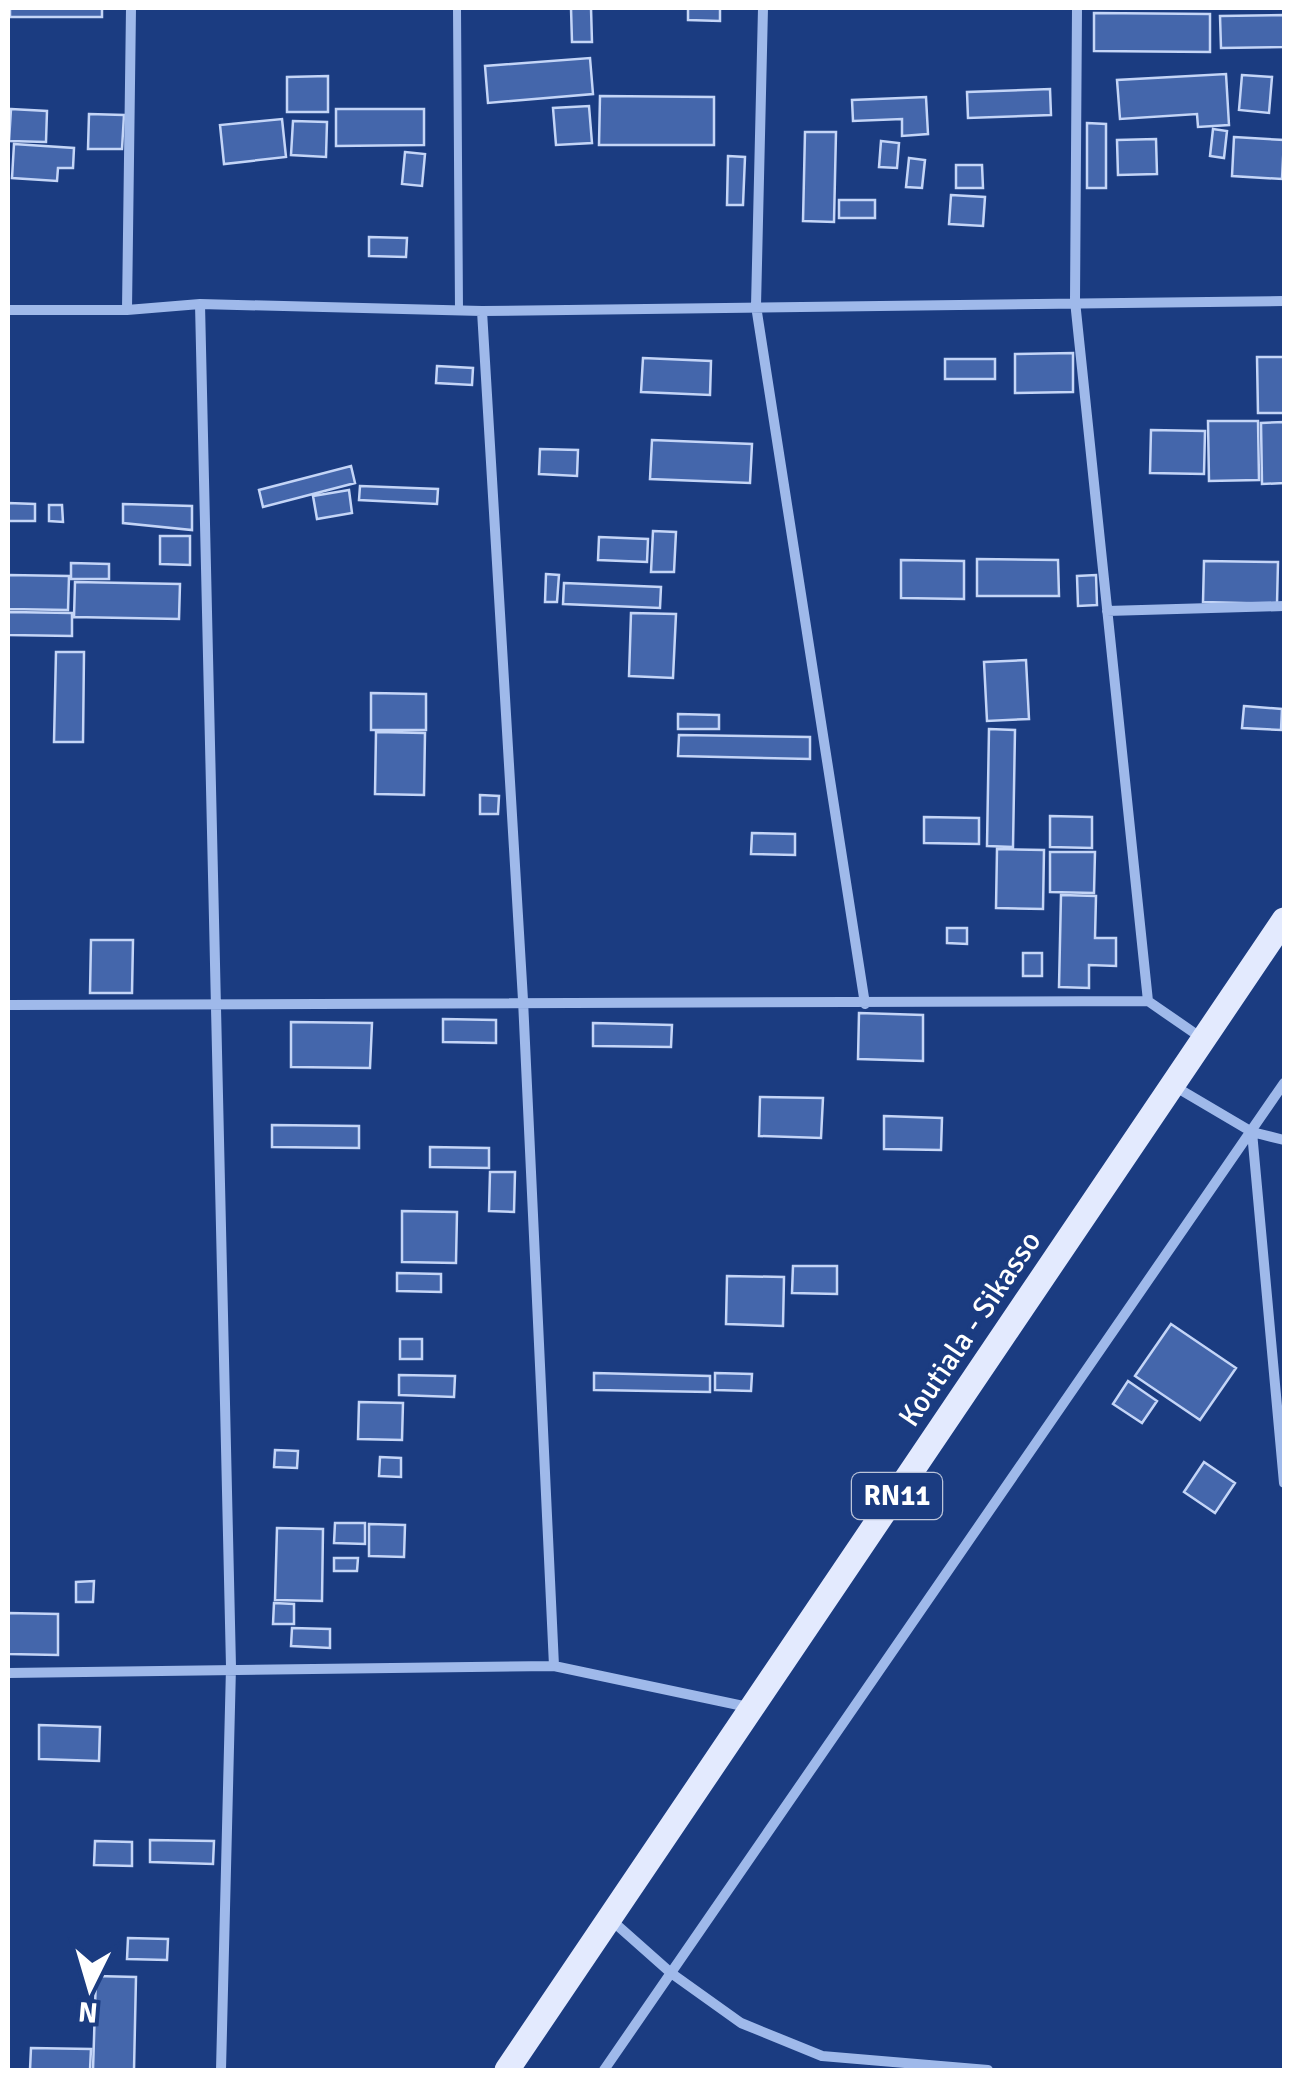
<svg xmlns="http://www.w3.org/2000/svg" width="1292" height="2078" viewBox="0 0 1292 2078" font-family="Signika,sans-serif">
<rect width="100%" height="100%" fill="#1b3c81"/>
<path fill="#4466ab" stroke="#c4d5f7" stroke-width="2.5" d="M10,8h92v9h-92z
M571,8h20l1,34h-20z
M688,8h32v13l-32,-1z
M1094,13l116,1v38l-116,-1z
M1284,15v32l-63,1 -1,-32z
M590,58l3,36 -105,9 -3,-37z
M1226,74l3,51 -31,2 -1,-13 -77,5 -3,-39z
M1242,75l30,2 -3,36 -30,-3z
M328,76v36h-41v-35z
M1050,89l1,26 -83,3 -1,-26z
M600,96l114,1v48h-115z
M926,97l2,37 -26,2v-17l-49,2 -1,-21z
M589,106l3,37 -36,2 -3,-37z
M11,109l36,2 -1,31 -37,-1z
M336,109h88v36l-88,1z
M89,114l35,1 -2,34h-34z
M282,119l4,38 -62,7 -4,-39z
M293,121l34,1 -1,35 -35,-2z
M1087,123l19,1v64h-19z
M1213,129l14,2 -3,27 -14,-2z
M805,132h31l-2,90 -31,-1z
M1234,137l50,3 -2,39 -50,-3z
M1156,139l1,35 -39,1 -1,-35z
M881,141l18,2 -2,25 -18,-1z
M14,144l60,4 -1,20h-15l-1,13 -45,-3z
M405,152l20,2 -3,32 -20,-2z
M728,156l17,1 -2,48h-16z
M909,158l16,2 -3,28 -16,-1z
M956,165h26l1,23h-27z
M951,195l34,2 -2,29 -34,-2z
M839,200h36v18h-36z
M369,237l38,1 -1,19 -37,-1z
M1073,353v39l-58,1v-39z
M1257,357h27v56h-26z
M643,358l68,3 -1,34 -69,-3z
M945,359h50v20h-50z
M437,366l36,2 -1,17 -36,-2z
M1208,421h50l1,59 -50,1z
M1284,422v61l-22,1 -1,-61z
M1151,430l54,1 -1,43 -54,-1z
M652,440l100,4 -2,39 -100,-4z
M540,449l38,1 -1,26 -38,-2z
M351,466l4,17 -92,24 -4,-17z
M360,486l78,3 -1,15 -78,-4z
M349,490l3,23 -35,6 -4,-23z
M8,503l27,1v17h-27z
M123,504l69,2v24l-69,-7z
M49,505h13l1,17 -14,-1z
M653,531l23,1 -2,40h-23z
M160,536h30v29l-30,-1z
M599,537l49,2 -1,23 -49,-2z
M977,559l81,1 1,36h-82z
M901,560l63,1v38l-63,-1z
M1204,561l74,1 -1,42 -74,-2z
M71,563l38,1v15h-38z
M546,574l13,1 -2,27h-12z
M8,575l61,1 -1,34 -60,-1z
M1096,575l1,30 -19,1 -1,-30z
M75,582l105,2 -1,35 -105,-2z
M564,583l97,4 -1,21 -97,-4z
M8,612l64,1v23l-64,-1z
M631,613l45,1 -3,64 -44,-2z
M56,652h28l-1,90h-29z
M1026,660l3,59 -42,2 -3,-59z
M371,693l55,1v36h-55z
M1244,706l38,3 -1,21 -39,-2z
M678,714l41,1v14h-41z
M989,729l26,1 -2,117 -26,-1z
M376,732l49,1 -1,62 -49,-1z
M679,735l131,2v22l-132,-3z
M480,795l19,1 -1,18h-18z
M1050,816l42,1v31l-42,-1z
M924,817l55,1v26l-55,-1z
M752,833l43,1v21l-44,-1z
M997,849l47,1 -1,59 -47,-1z
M1050,852h45l-1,41 -44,-1z
M1061,895l35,1 -1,42h21v28l-27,-1v23l-30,-1z
M947,928h20v16l-20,-1z
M91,940h42l-1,53h-42z
M1023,953h19v23h-19z
M859,1013l64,2v46l-65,-2z
M443,1019l53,1v23l-53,-1z
M291,1022l81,1 -2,45 -79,-1z
M593,1023l79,2 -1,22 -78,-1z
M760,1097l63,1 -2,40 -62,-2z
M884,1116l58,2 -1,32 -57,-1z
M272,1125l87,1v22l-87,-1z
M430,1147l59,1v20l-59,-1z
M490,1172h25l-1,40 -25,-1z
M402,1211l55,1 -1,51 -54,-1z
M793,1266h44v28l-45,-1z
M397,1273l44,1v18l-44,-1z
M727,1276l57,1 -1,49 -57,-2z
M1171,1324l65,44 -36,52 -65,-44z
M400,1339h22v20h-22z
M594,1373l116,3v16l-116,-2z
M715,1373l37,1 -1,17 -36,-1z
M399,1375l56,1 -1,21 -55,-2z
M1128,1381l29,20 -15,22 -29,-19z
M359,1402l44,1 -1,37 -44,-1z
M275,1450l23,1 -1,17 -23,-1z
M380,1457l21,1v19l-22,-1z
M1204,1462l31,21 -20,30 -31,-21z
M335,1523h30v21l-31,-1z
M369,1524l36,1 -1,32 -35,-1z
M277,1528l46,1 -1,72 -47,-1z
M334,1558h24l-1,13h-23z
M94,1581l-1,21h-17v-20z
M274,1603l20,1v20h-21z
M8,1613l50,1v41l-50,-1z
M292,1628l38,1v19l-39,-2z
M39,1725l61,2 -1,34 -60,-2z
M150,1840l64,1 -1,23 -63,-2z
M95,1841l37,1v24l-38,-1z
M128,1938l40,1 -1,21 -40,-1z
M96,1976l40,1 -2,93h-41z
M31,2048l60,1 -1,21h-60z"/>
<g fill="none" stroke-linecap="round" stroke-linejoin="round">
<path stroke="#9fb9ea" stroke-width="8" d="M457,8l2,302"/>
<path stroke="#9fb9ea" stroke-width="10" d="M763,8l-7,298 109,698
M1077,8l-2,293 73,700 55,38
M200,304l31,1363 -10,403
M8,310h119l73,-6 282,7 802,-10
M127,310l4,-302
M482,311l41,689 31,666
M1107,611l177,-5
M8,1005l1140,-4
M1174,1086l78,46 32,8
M1252,1132l32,351
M8,1673l546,-7 194,41
M609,1918l62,55 70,50 81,33 166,14
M604,2070l680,-987"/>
<path stroke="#e3eafe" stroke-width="25" d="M507,2070l777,-1150"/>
</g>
<g text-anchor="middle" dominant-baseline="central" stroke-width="8" stroke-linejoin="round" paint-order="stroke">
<rect fill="#1b3c81" stroke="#bbc4d9" stroke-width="2.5" x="852" y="1473" width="90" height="46" rx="8"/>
<g font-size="28" font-weight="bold" fill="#fff">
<text x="897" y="1496">RN11</text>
</g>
<g font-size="30" fill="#fff" stroke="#1b3c81">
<text transform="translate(970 1329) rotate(-56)">Koutiala - Sikasso</text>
</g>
</g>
<rect width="1292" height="2078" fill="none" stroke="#ffffff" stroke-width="20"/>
<g transform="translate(90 1988) rotate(185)" stroke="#1b3c81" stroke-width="8" paint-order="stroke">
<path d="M0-8L18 38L0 25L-18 38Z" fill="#ffffff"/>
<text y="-15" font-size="28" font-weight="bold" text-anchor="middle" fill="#ffffff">N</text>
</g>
</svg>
